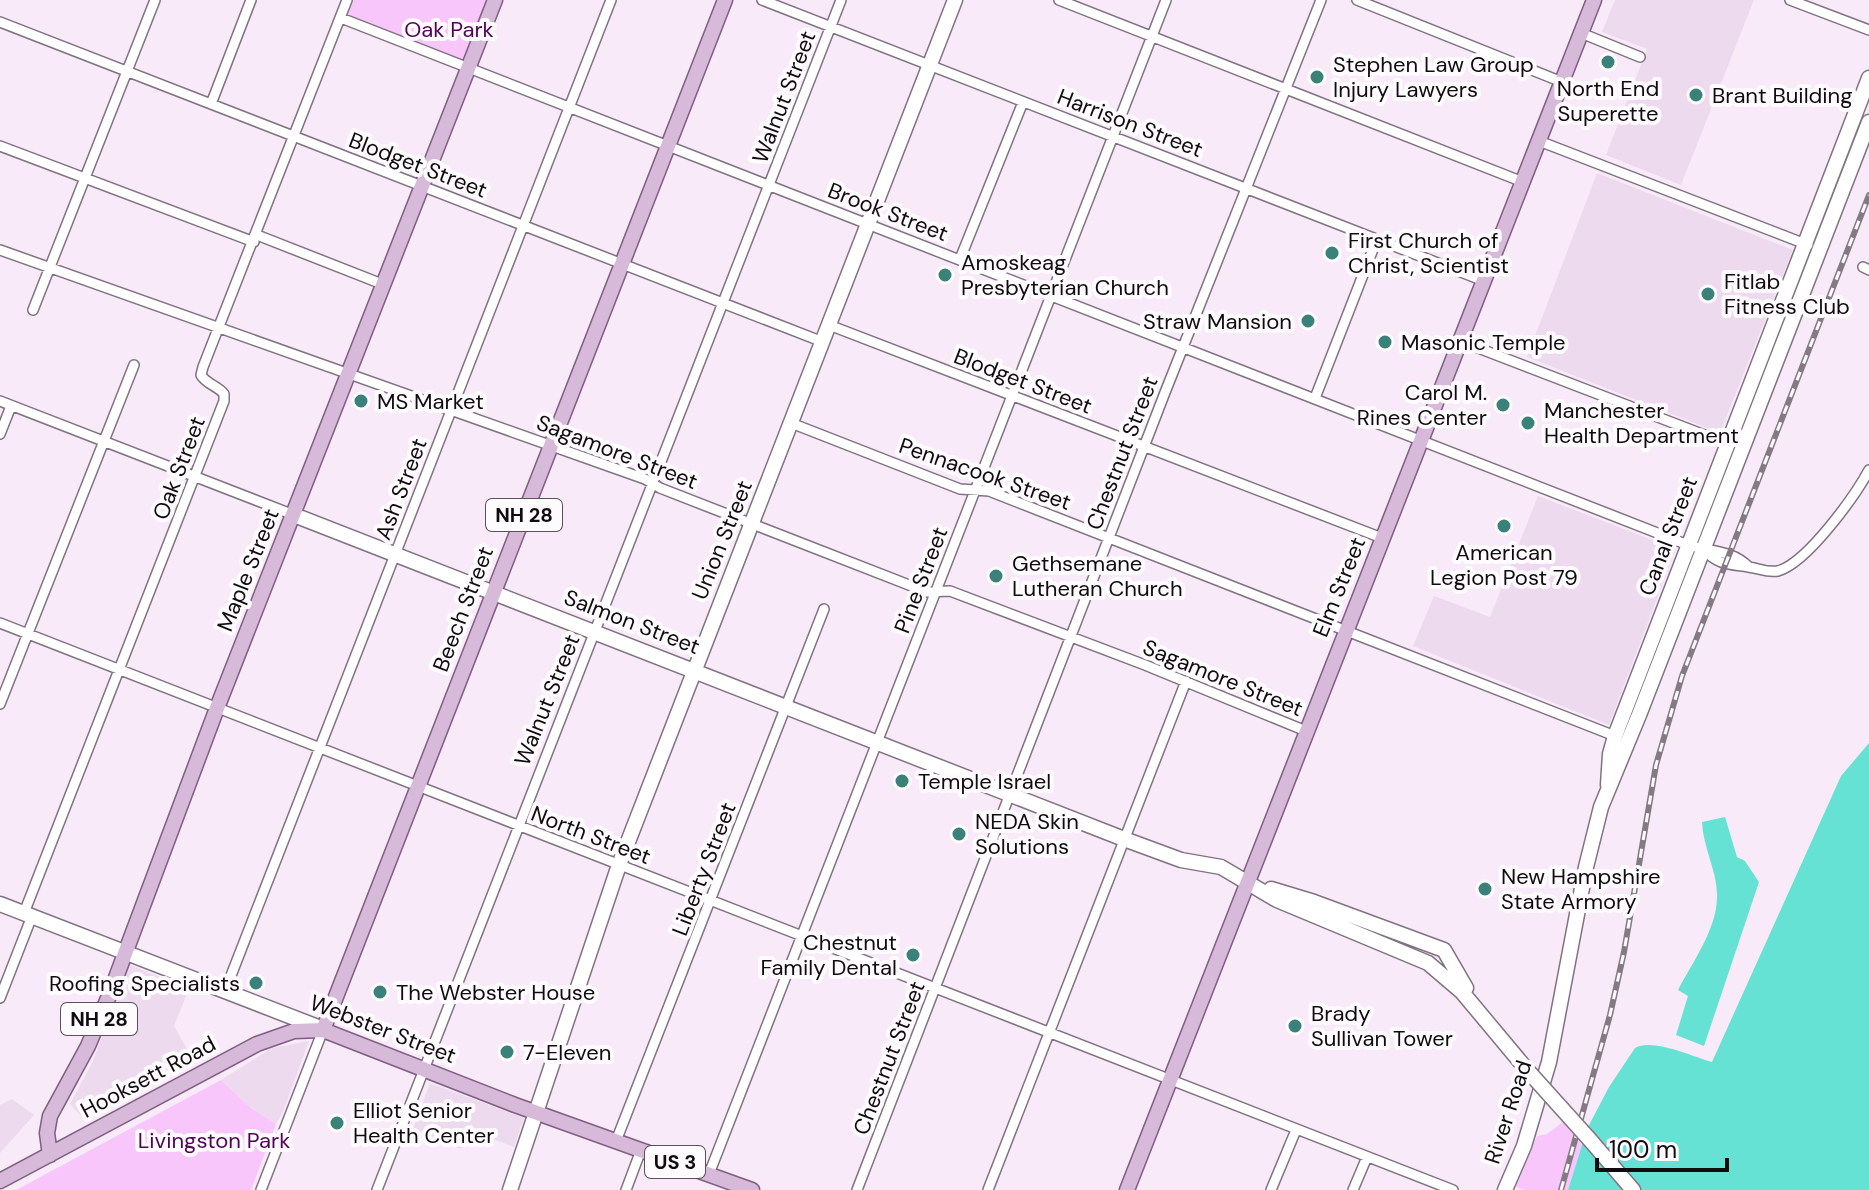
<svg xmlns="http://www.w3.org/2000/svg" width="1869" height="1190" viewBox="0 0 1869 1190" font-family="'DM Sans',sans-serif">
<rect width="100%" height="100%" fill="#f8eaf9"/>
<path fill="#eedaef" d="M1615,0h139l-73,185 -75,-30 41,-106 -45,-17z
M1597,173l196,77 -73,183 -193,-76z
M1538,496l138,53 -67,176 -196,-79 21,-50 56,21z
M130,965l59,24 -15,37 19,33 -109,60 -14,-15 22,-41z
M309,1041l-26,71 -7,12 -25,-16 -30,-28 51,-32z
M430,1083l94,35 -10,29 -31,-12 -23,14 -47,-20z
M12,1099l22,16 -34,38v-48z"/>
<path fill="#f9c6fc" d="M347,0h145l-24,68 -127,-50z
M221,1080l30,28 25,16 -25,66h-235z
M1563,1122l19,23 -14,45h-43l-9,-3 21,-51 10,-2z"/>
<path fill="#66e2d5" d="M1869,743v447h-301l19,-61 22,-42 26,-39c17,-10 56,8 77,14l129,-286z
M1725,817l12,40 8,4 14,21 -55,164 -28,-11 12,-39 -10,-6c14,-27 39,-61 39,-93 1,-24 -14,-49 -15,-75z"/>
<g fill="none" stroke-linecap="round" stroke-linejoin="round">
<g stroke="#807381" stroke-width="12">
<path id="street" d="M762,0l722,281
M1059,0l464,182
M1357,0l205,82
M1790,0l79,30
M341,18l1347,527c22,7 43,4 61,22
M0,22l823,320
M1581,33l59,24
M211,104l40,-104
M1539,141l269,104
M0,146l254,96
M257,235l125,49
M0,250l645,229 15,9 267,104 23,-1 195,74 161,66
M960,259l63,-157
M1863,267l6,3
M33,310l122,-310
M829,325l553,213
M1460,341l268,103
M1315,398l62,-159
M0,401l294,114
M791,423l169,66 29,2 626,245
M0,434l11,-28
M1703,549c15,16 25,15 45,18 11,1 18,6 30,4 29,-8 77,-75 91,-101
M0,623l1453,567
M0,704l134,-339
M24,913l200,-512v-7c-6,-8 -18,-10 -23,-19l2,-8 144,-367
M225,991l386,-991
M0,998l32,-82
M616,1141l208,-532
M709,1174l457,-1174
M261,1190l62,-160
M377,1190l464,-1190
M626,1190l15,-40
M857,1190l307,-795 157,-395
M988,1190l198,-509
M1271,1190l25,-60
M1353,1190l14,-33"/>
</g>
<g stroke="#807381" stroke-width="17">
<path id="secondary" d="M294,515l830,324 57,21 40,7 56,33 151,63 34,29 66,79
M1608,785l2,-31 5,-18 254,-658
M1271,889l43,13 130,48 22,38
M0,904l323,125
M1591,1141l42,49
M510,1190l109,-325 336,-865
M1505,1190l19,-44 25,-84 37,-195 15,-60 38,-92 230,-593"/>
</g>
<g stroke="#7f5e81" stroke-width="17">
<path id="primary" d="M323,1030l402,-1030
M50,1155l-3,-22 3,-17 38,-70 23,-55 106,-283 278,-708
M0,1181l257,-137 37,-13 29,-1 192,75 237,85
M1127,1190l467,-1190"/>
</g>
<use href="#street" stroke="#fff" stroke-width="9"/>
<use href="#secondary" stroke="#fff" stroke-width="14"/>
<use href="#primary" stroke="#d7b9d9" stroke-width="14"/>
<g stroke="#837a84" stroke-width="6">
<path id="rail" d="M1561,1190l49,-175 14,-63 32,-187 26,-89 187,-481"/>
</g>
<use href="#rail" stroke="#fefbfe" stroke-width="3" stroke-dasharray="9" stroke-linecap="butt"/>
<g stroke="#807381" stroke-width="17" stroke-linecap="butt">
<path id="secondary-bridge" d="M1528,1071l63,70"/>
</g>
<use href="#secondary-bridge" stroke="#fff" stroke-width="14"/>
</g>
<g fill="#3a8179" stroke="#fefbfe" stroke-width="3">
<circle cx="1608" cy="62" r="8"/>
<circle cx="1317" cy="77" r="8"/>
<circle cx="1696" cy="95" r="8"/>
<circle cx="1332" cy="253" r="8"/>
<circle cx="945" cy="275" r="8"/>
<circle cx="1708" cy="294" r="8"/>
<circle cx="1308" cy="321" r="8"/>
<circle cx="1385" cy="342" r="8"/>
<circle cx="361" cy="401" r="8"/>
<circle cx="1503" cy="405" r="8"/>
<circle cx="1528" cy="423" r="8"/>
<circle cx="1504" cy="526" r="8"/>
<circle cx="996" cy="576" r="8"/>
<circle cx="902" cy="781" r="8"/>
<circle cx="959" cy="834" r="8"/>
<circle cx="1485" cy="889" r="8"/>
<circle cx="913" cy="955" r="8"/>
<circle cx="256" cy="983" r="8"/>
<circle cx="380" cy="992" r="8"/>
<circle cx="1295" cy="1026" r="8"/>
<circle cx="507" cy="1052" r="8"/>
<circle cx="337" cy="1123" r="8"/>
</g>
<g text-anchor="middle" dominant-baseline="central" stroke-width="8" stroke-linejoin="round" paint-order="stroke">
<g fill="#fefbfe" stroke="#575357" stroke-width="2">
<rect x="486" y="499" width="76" height="32" rx="6"/>
<rect x="61" y="1003" width="76" height="32" rx="6"/>
<rect x="645" y="1146" width="60" height="32" rx="6"/>
</g>
<g font-size="20" font-weight="bold" fill="#0f0b0f">
<text x="524" y="515">NH 28</text>
<text x="99" y="1019">NH 28</text>
<text x="675" y="1162">US 3</text>
</g>
<g font-size="22" fill="#510357" stroke="#fefbfe">
<text x="449" y="29">Oak Park</text>
<text x="214" y="1140">Livingston Park</text>
</g>
<g font-size="22" fill="#0f0b0f" stroke="#fefbfe" text-anchor="start">
<text x="1333" y="64">Stephen Law Group<tspan x="1333" dy="25">Injury Lawyers</tspan></text>
<text x="1608" y="88" text-anchor="middle">North End<tspan x="1608" dy="25">Superette</tspan></text>
<text x="1712" y="95">Brant Building</text>
<text x="1348" y="240">First Church of<tspan x="1348" dy="25">Christ, Scientist</tspan></text>
<text x="961" y="262">Amoskeag<tspan x="961" dy="25">Presbyterian Church</tspan></text>
<text x="1724" y="281">Fitlab<tspan x="1724" dy="25">Fitness Club</tspan></text>
<text x="1292" y="321" text-anchor="end">Straw Mansion</text>
<text x="1401" y="342">Masonic Temple</text>
<text x="1487" y="392" text-anchor="end">Carol M.<tspan x="1487" dy="25">Rines Center</tspan></text>
<text x="377" y="401">MS Market</text>
<text x="1544" y="410">Manchester<tspan x="1544" dy="25">Health Department</tspan></text>
<text x="1504" y="552" text-anchor="middle">American<tspan x="1504" dy="25">Legion Post 79</tspan></text>
<text x="1012" y="563">Gethsemane<tspan x="1012" dy="25">Lutheran Church</tspan></text>
<text x="918" y="781">Temple Israel</text>
<text x="975" y="821">NEDA Skin<tspan x="975" dy="25">Solutions</tspan></text>
<text x="1501" y="876">New Hampshire<tspan x="1501" dy="25">State Armory</tspan></text>
<text x="897" y="942" text-anchor="end">Chestnut<tspan x="897" dy="25">Family Dental</tspan></text>
<text x="240" y="983" text-anchor="end">Roofing Specialists</text>
<text x="396" y="992">The Webster House</text>
<text x="1311" y="1013">Brady<tspan x="1311" dy="25">Sullivan Tower</tspan></text>
<text x="523" y="1052">7-Eleven</text>
<text x="353" y="1110">Elliot Senior<tspan x="353" dy="25">Health Center</tspan></text>
</g>
<g font-size="22" fill="#0f0b0f" stroke="#fefbfe">
<text transform="translate(784 97) rotate(-69)">Walnut Street</text>
<text transform="translate(1130 123) rotate(21)">Harrison Street</text>
<text transform="translate(418 165) rotate(21)">Blodget Street</text>
<text transform="translate(888 212) rotate(21)">Brook Street</text>
<text transform="translate(1023 381) rotate(21)">Blodget Street</text>
<text transform="translate(617 452) rotate(21)">Sagamore Street</text>
<text transform="translate(1122 453) rotate(-69)">Chestnut Street</text>
<text transform="translate(179 468) rotate(-69)">Oak Street</text>
<text transform="translate(985 474) rotate(19)">Pennacook Street</text>
<text transform="translate(401 489) rotate(-69)">Ash Street</text>
<text transform="translate(1668 536) rotate(-69)">Canal Street</text>
<text transform="translate(722 540) rotate(-68)">Union Street</text>
<text transform="translate(248 570) rotate(-68)">Maple Street</text>
<text transform="translate(921 580) rotate(-69)">Pine Street</text>
<text transform="translate(1339 587) rotate(-68)">Elm Street</text>
<text transform="translate(463 609) rotate(-69)">Beech Street</text>
<text transform="translate(632 622) rotate(21)">Salmon Street</text>
<text transform="translate(1223 678) rotate(22)">Sagamore Street</text>
<text transform="translate(547 700) rotate(-68)">Walnut Street</text>
<text transform="translate(591 835) rotate(21)">North Street</text>
<text transform="translate(704 869) rotate(-69)">Liberty Street</text>
<text transform="translate(383 1029) rotate(21)">Webster Street</text>
<text transform="translate(889 1058) rotate(-69)">Chestnut Street</text>
<text transform="translate(148 1077) rotate(-28)">Hooksett Road</text>
<text transform="translate(1508 1112) rotate(-72)">River Road</text>
</g>
</g>
<path d="M1597 1158v12h130v-12" fill="none" stroke="#0f0b0f" stroke-width="4"/>
<text x="1609" y="1158" font-size="24" fill="#0f0b0f" stroke="#fefbfe" stroke-width="6" paint-order="stroke">100 m</text>
</svg>
